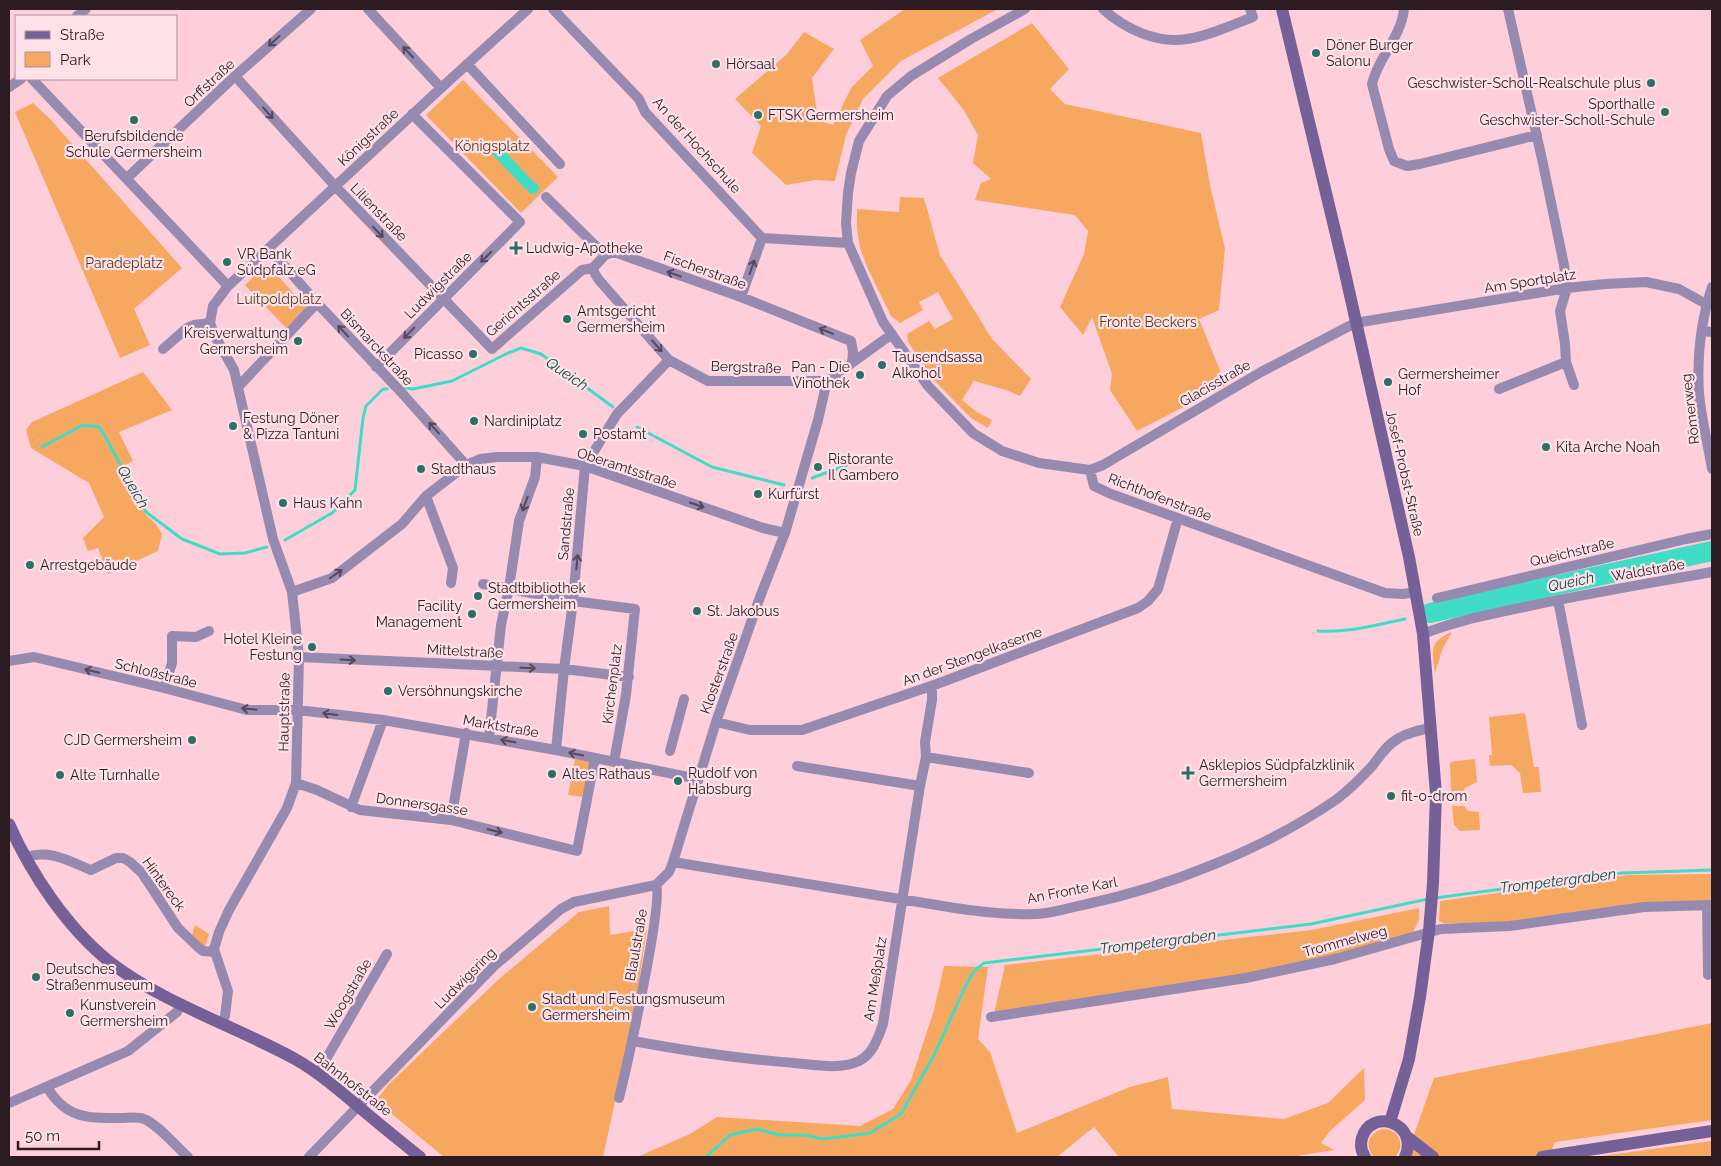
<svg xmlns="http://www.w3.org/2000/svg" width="1721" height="1166" viewBox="0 0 1721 1166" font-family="Raleway,sans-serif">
<rect width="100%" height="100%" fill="#fecfdb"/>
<path fill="#f6a861" d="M905,9l91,1 -95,51 -38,38 -17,36 -11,46 -20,-1 -29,5 -34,-32 9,-27 -26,-27 51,-44 18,-23 30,17 -22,29 6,42 15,5 18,-37 22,-22 -13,-26z
M1032,23l37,46 -19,20 15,15 136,29 9,52 15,64 -6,61 -20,9 27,66 -89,46 -27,-41 2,-16 -20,-57 -9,18 -23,-28 24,-53 4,-23 -13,-16 -100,-15 6,-17 10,-4 -18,-16 5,-28 -15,-26 -25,-31z
M463,80l95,97 -37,36 -95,-98z
M33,103l17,16 132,149 -48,41 16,36 -30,13 -105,-246z
M900,197l24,1 16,57 52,84 39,40 -11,17 -14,-6 -32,-9 -12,19 15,12 15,8 -4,8 -17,-10 -37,-38 -26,-38 -1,-8 22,-13 6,8 18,-10 -15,-27 -19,10 4,8 -23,13 -9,-7 -23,-47 -8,-21 -3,-20v-19l42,3z
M267,264l40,44 -20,21 -42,-44z
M143,372l29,38 -53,22 14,29 -14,7 27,47 10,9 6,10 -4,17 -50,23 -10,-26 -10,3 -5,-13 21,-21 -15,-34 -58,-35 -5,-18 6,-8z
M1452,632l-9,16 -8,25c-3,-21 -6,-32 17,-41z
M1525,713l9,54h5l2,25 -18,1 -3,-20 -9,-8 -21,1 -1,-11h3l-3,-38z
M575,759l17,3 -7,35 -17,-2z
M1475,759l2,23 -12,6 -2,4 -12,1 -1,-31z
M1452,806h12l4,5 11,1 1,18 -20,1 -6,-6z
M1712,874v29l-202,21 -67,-1 -4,-2 1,-20 188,-26z
M609,906l1,29 37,-6 -13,85 -31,143h-159l-68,-56 12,-16 111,-106 80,-67z
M1419,908v11l-6,14 -94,26 -62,14 -263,41 11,-49 307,-35z
M195,925l14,9 -4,13 -14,-9z
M944,966l44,1 -10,72 12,13 27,81 113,-46 38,-10 4,32 112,10 44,-16 36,-35 1,32 -35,31 -9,12 13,7 -43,7h-172l-25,-30 -36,29v1h-421l53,-23 27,-17 143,9 33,-17 18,-29 23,-70z
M1712,1023v97l-157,22 -6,15h-143l28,-79z
M1383,1129c16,0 23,16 12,28h-21c-10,-11 -6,-24 9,-28z
M1712,1141v16h-118z"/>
<path fill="#41dcc6" d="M527 188a6 6 0 1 1 12 0a6 6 0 1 1-12 0Z"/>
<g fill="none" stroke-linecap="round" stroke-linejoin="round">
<path stroke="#41dcc6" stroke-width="3" d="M406,388l7,1 39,-8 56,-28 13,-5 20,6 11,8 61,45
M637,427l75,40 72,18
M42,447l41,-22 16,2 8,13 39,72 36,27 38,15 25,-1 22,-6
M812,478l38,-14
M285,540l47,-27 23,-23 8,-72 3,-12 17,-17h4
M1318,631c30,2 58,-6 87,-12
M1435,898l187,-25 90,-3
M706,1157l24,-22 27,-6 22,6h25l20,4 46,-6 31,-19 33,-59 32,-70 8,-14 10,-8 327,-39 117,-25"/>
<path stroke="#41dcc6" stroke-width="11" d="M494,148l34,36"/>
<path stroke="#41dcc6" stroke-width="20" d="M1430,613l282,-62"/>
<path stroke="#978ab0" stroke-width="10" d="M368,9l73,79
M553,9l86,90 6,13 117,126 86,5
M1025,9l-54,30 -60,37 -24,20 -28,45 -8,32 -3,20 -2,30 2,20 35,79 45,64 45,47 29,18 37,12 51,7 13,-5 158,-93 94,-49 212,-35 38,-4 41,-2 33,7 27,15
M1103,9c22,20 54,35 84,30 22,-3 45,-14 66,-22l-3,-8
M1404,9c-3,29 -26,48 -32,75l17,65 5,12 13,5 13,-2 117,-29
M1508,9l34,150 22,106 3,23 -7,23 5,33 1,18 8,23
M77,16l9,-7
M467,64l93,100
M235,76l100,110 157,163 90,-79 11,-2 12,-13 9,-3 127,45 110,44 2,11 -1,11
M32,79l196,207
M9,87l12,-8
M127,178l108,-102 76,-67
M546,197l59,58
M269,248l48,55 84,89 65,73
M593,268l2,6 4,6 70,80 39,21h119
M1712,287c-11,33 -15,71 -13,106 2,25 9,51 13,76
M741,297l21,-59
M1702,331l10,1
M163,349l24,-21 7,-3 16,-2
M376,367l144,-145 -108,-108
M238,387l79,-84
M1499,389l67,-27
M1090,470l4,16 17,8 274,99 18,1 13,-2
M426,496l27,72 -2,15
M483,584l90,17 62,8 -9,86 -12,67
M292,592l40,-14 70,-54 24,-28 40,-31 14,-6 17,-2h40l48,9 178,62 22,5
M1437,598l249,-59 26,-5
M1558,600l24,125
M1423,634c34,-14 70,-20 106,-28 61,-13 122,-23 183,-34
M299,657l265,12 65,8
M9,661l25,-4 130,31 83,22h51l85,10 173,30 142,29
M164,688l8,-25v-27l24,1 13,-6
M716,722l34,8h52l135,-46 201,-76 10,-7 10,-12 20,-71
M489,738l12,-113 8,-37 10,-67 16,-44 2,-20
M556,750l8,-81 9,-68 12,-135 32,-52 52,-54
M670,751l14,-52
M926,757l103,16
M797,766l123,20
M296,783l21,7 43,20 91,10 126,31 18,-93
M351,807l32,-87
M451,820l15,-87
M26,857c24,-8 43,4 65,13l25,-12h7l7,4 12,11 36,55 21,20 4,3 12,1
M673,862l282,46c26,4 53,7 79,6 16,0 33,-6 49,-9 85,-18 182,-56 254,-106 13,-10 25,-22 36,-34 7,-10 15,-21 26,-27 10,-6 21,-8 32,-10
M1707,905l1,70
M991,1017l255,-39 89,-19 106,-30 69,-3 134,-19 68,-2
M222,1023l3,-7 3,-25 -14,-42 5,-17 10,-22 58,-102 9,-25 3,-126 -7,-65 -19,-53 -39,-169 -19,-34 -5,-13 3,-17 15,-20 213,-198 87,-79
M633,1041c54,10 107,18 162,22 20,2 45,7 64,-2 14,-7 19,-23 24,-37l37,-238 6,-29 -1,-15 7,-42v-14
M318,1073l69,-119
M47,1087c19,32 41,31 74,31 7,0 16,-2 23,1 12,4 34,29 44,38
M619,1098c7,-28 45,-198 37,-213
M9,1103l119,-52 49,-39 4,-8
M309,1157l185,-191 67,-57 13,-7 82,-17 13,-13 4,-10 43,-140 44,-125 25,-64 33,-113 9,-39 65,-47"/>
<path stroke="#766098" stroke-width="12" d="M1282,9l61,255 66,293 14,77 13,160 -3,89 -4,48 -9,66 -11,62 -19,63
M9,824c22,50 59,105 102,139 52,40 126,64 184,96 23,13 44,31 64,48 20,17 40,33 61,50
M1406,1136l27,21
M1365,1157c-4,-6 -5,-12 -3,-19 9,-31 58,-15 43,19
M1542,1157l170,-26"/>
</g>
<defs><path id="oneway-shaft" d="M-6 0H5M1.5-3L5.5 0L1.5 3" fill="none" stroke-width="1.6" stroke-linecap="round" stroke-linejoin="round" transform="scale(1.25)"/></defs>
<g stroke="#57475a">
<use href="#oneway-shaft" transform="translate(274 41) rotate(138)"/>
<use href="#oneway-shaft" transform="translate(408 52) rotate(-133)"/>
<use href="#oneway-shaft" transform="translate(268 113) rotate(48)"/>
<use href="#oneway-shaft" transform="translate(378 232) rotate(46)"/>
<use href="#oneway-shaft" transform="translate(486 257) rotate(135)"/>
<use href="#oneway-shaft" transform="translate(752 267) rotate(-71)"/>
<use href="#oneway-shaft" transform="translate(674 274) rotate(-160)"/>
<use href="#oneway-shaft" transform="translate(343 331) rotate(-133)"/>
<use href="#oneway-shaft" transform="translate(826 331) rotate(-158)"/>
<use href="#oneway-shaft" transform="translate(409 333) rotate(134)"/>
<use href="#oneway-shaft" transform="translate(657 346) rotate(49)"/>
<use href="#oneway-shaft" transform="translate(434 428) rotate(-132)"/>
<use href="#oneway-shaft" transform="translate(525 504) rotate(110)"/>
<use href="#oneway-shaft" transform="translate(697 505) rotate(19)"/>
<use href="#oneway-shaft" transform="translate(577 562) rotate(-85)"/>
<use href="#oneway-shaft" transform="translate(336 574) rotate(-35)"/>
<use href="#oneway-shaft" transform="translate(348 660) rotate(3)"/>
<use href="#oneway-shaft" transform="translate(528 668) rotate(2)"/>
<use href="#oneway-shaft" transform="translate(92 671) rotate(-167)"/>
<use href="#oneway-shaft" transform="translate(249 709) rotate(-175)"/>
<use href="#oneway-shaft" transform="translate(330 714) rotate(-173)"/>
<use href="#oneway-shaft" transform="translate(508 741) rotate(-170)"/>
<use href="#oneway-shaft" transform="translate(576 754) rotate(-169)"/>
<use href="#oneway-shaft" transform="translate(495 831) rotate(14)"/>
</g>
<g fill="#2a7065" stroke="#ffe2e9" stroke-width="2">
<circle cx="1316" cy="53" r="5"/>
<circle cx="716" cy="64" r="5"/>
<circle cx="1651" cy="83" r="5"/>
<circle cx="1665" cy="112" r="5"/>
<circle cx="758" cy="115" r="5"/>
<circle cx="134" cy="120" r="5"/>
<path d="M513.5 240.5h5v5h5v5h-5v5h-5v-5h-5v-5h5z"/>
<circle cx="227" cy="262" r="5"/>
<circle cx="567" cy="319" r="5"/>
<circle cx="298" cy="341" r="5"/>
<circle cx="473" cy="354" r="5"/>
<circle cx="882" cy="365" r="5"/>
<circle cx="860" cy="375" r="5"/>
<circle cx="1388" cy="382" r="5"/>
<circle cx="474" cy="421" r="5"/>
<circle cx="233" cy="426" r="5"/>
<circle cx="583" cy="434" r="5"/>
<circle cx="1546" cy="447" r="5"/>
<circle cx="818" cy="467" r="5"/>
<circle cx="421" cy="469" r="5"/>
<circle cx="758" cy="494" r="5"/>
<circle cx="283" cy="503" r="5"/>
<circle cx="30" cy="565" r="5"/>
<circle cx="478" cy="596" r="5"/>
<circle cx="697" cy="611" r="5"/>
<circle cx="472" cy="614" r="5"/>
<circle cx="312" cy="647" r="5"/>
<circle cx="388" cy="691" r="5"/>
<circle cx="192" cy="740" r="5"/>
<path d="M1185.5 765.5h5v5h5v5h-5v5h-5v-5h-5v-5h5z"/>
<circle cx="552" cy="774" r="5"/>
<circle cx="60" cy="775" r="5"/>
<circle cx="678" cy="781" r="5"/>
<circle cx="1391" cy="796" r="5"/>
<circle cx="36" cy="977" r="5"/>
<circle cx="532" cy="1007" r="5"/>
<circle cx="70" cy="1013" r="5"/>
</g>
<g text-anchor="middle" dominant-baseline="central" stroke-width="4.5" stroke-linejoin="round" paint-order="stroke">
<g font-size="14" fill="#2c1b20" stroke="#ffe2e9" text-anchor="start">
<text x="1326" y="45">Döner Burger<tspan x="1326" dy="16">Salonu</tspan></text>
<text x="726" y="64">Hörsaal</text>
<text x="1641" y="83" text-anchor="end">Geschwister-Scholl-Realschule plus</text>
<text x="1655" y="104" text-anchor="end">Sporthalle<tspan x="1655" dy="16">Geschwister-Scholl-Schule</tspan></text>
<text x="768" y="115">FTSK Germersheim</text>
<text x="134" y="136" text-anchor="middle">Berufsbildende<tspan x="134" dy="16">Schule Germersheim</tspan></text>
<text x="526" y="248">Ludwig-Apotheke</text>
<text x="237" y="254">VR Bank<tspan x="237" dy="16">Südpfalz eG</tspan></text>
<text x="577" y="311">Amtsgericht<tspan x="577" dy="16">Germersheim</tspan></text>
<text x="288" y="333" text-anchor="end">Kreisverwaltung<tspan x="288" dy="16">Germersheim</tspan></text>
<text x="463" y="354" text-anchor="end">Picasso</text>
<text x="892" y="357">Tausendsassa<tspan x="892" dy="16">Alkohol</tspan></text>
<text x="850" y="367" text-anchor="end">Pan - Die<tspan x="850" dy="16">Vinothek</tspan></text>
<text x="1398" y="374">Germersheimer<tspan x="1398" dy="16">Hof</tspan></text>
<text x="243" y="418">Festung Döner<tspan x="243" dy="16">&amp; Pizza Tantuni</tspan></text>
<text x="484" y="421">Nardiniplatz</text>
<text x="593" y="434">Postamt</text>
<text x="1556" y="447">Kita Arche Noah</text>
<text x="828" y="459">Ristorante<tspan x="828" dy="16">Il Gambero</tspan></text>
<text x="431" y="469">Stadthaus</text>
<text x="768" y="494">Kurfürst</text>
<text x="293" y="503">Haus Kahn</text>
<text x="40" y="565">Arrestgebäude</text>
<text x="488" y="588">Stadtbibliothek<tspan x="488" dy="16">Germersheim</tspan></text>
<text x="462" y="606" text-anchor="end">Facility<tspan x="462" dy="16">Management</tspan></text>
<text x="707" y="611">St. Jakobus</text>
<text x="302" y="639" text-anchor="end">Hotel Kleine<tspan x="302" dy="16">Festung</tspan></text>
<text x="398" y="691">Versöhnungskirche</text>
<text x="182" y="740" text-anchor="end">CJD Germersheim</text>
<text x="1199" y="765">Asklepios Südpfalzklinik<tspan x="1199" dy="16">Germersheim</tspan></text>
<text x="688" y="773">Rudolf von<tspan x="688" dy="16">Habsburg</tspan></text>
<text x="562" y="774">Altes Rathaus</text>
<text x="70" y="775">Alte Turnhalle</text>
<text x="1401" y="796">fit-o-drom</text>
<text x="46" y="969">Deutsches<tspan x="46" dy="16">Straßenmuseum</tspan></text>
<text x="542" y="999">Stadt und Festungsmuseum<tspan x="542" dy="16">Germersheim</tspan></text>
<text x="80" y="1005">Kunstverein<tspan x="80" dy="16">Germersheim</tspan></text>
</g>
<g font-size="14" fill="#2c1b20" stroke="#ffe2e9">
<text transform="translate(209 83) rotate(-43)">Orffstraße</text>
<text transform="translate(368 137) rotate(-43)">Königstraße</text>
<text transform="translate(697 145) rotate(48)">An der Hochschule</text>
<text transform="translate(379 212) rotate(46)">Lilienstraße</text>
<text transform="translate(705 270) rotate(20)">Fischerstraße</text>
<text transform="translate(1530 281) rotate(-9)">Am Sportplatz</text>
<text transform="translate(438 285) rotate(-45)">Ludwigstraße</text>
<text transform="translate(523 303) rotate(-41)">Gerichtsstraße</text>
<text transform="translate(377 347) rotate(47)">Bismarckstraße</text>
<text transform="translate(746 367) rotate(2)">Bergstraße</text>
<text transform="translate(1215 383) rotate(-30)">Glacisstraße</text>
<text transform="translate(1690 409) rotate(-97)">Römerweg</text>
<text transform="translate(627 468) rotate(18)">Oberamtsstraße</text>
<text transform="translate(1405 473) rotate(77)">Josef-Probst-Straße</text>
<text transform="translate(1160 497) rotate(21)">Richthofenstraße</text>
<text transform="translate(566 524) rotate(-85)">Sandstraße</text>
<text transform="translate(1572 552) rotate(-13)">Queichstraße</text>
<text transform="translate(1648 570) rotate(-10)">Waldstraße</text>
<text transform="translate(465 651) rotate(3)">Mittelstraße</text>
<text transform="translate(972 656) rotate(-20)">An der Stengelkaserne</text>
<text transform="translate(156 673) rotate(14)">Schloßstraße</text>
<text transform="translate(719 673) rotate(-70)">Klosterstraße</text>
<text transform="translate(612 684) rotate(-83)">Kirchenplatz</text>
<text transform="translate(284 712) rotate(-89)">Hauptstraße</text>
<text transform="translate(501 726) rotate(10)">Marktstraße</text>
<text transform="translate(422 804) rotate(8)">Donnersgasse</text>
<text transform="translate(164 884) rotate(54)">Hintereck</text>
<text transform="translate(1072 890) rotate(-11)">An Fronte Karl</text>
<text transform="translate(1345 941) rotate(-15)">Trommelweg</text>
<text transform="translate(636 945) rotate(-80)">Blaulstraße</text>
<text transform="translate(465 978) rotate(-45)">Ludwigsring</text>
<text transform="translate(875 979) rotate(-81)">Am Meßplatz</text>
<text transform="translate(348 994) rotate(-60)">Woogstraße</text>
<text transform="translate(353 1084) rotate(38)">Bahnhofstraße</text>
</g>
<g font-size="14" fill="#5a391a" stroke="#ffe2e9">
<text x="492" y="146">Königsplatz</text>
<text x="124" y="263">Paradeplatz</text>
<text x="279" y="299">Luitpoldplatz</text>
<text x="1148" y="322">Fronte Beckers</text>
</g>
<g font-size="15" font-style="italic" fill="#0d4f46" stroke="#ffe2e9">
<text transform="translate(567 374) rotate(34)">Queich</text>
<text transform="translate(133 487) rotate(60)">Queich</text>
<text transform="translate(1571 582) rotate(-12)">Queich</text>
<text transform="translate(1558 881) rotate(-7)">Trompetergraben</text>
<text transform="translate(1158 942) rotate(-7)">Trompetergraben</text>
</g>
</g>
<rect width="1721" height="1166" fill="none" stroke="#2c1b20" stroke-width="20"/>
<rect x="15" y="15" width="162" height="65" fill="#ffe2e9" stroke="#ab9299"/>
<rect x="25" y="31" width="25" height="8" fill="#766098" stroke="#ab9299"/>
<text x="60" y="40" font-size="15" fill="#2c1b20">Straße</text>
<rect x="25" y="52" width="25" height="15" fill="#f6a861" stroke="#ab9299"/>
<text x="60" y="65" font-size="15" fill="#2c1b20">Park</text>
<path d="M18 1141v8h81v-8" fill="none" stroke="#2c1b20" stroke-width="2.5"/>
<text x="25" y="1141" font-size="15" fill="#2c1b20" stroke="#ffe2e9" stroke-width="4" paint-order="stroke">50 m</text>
</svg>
